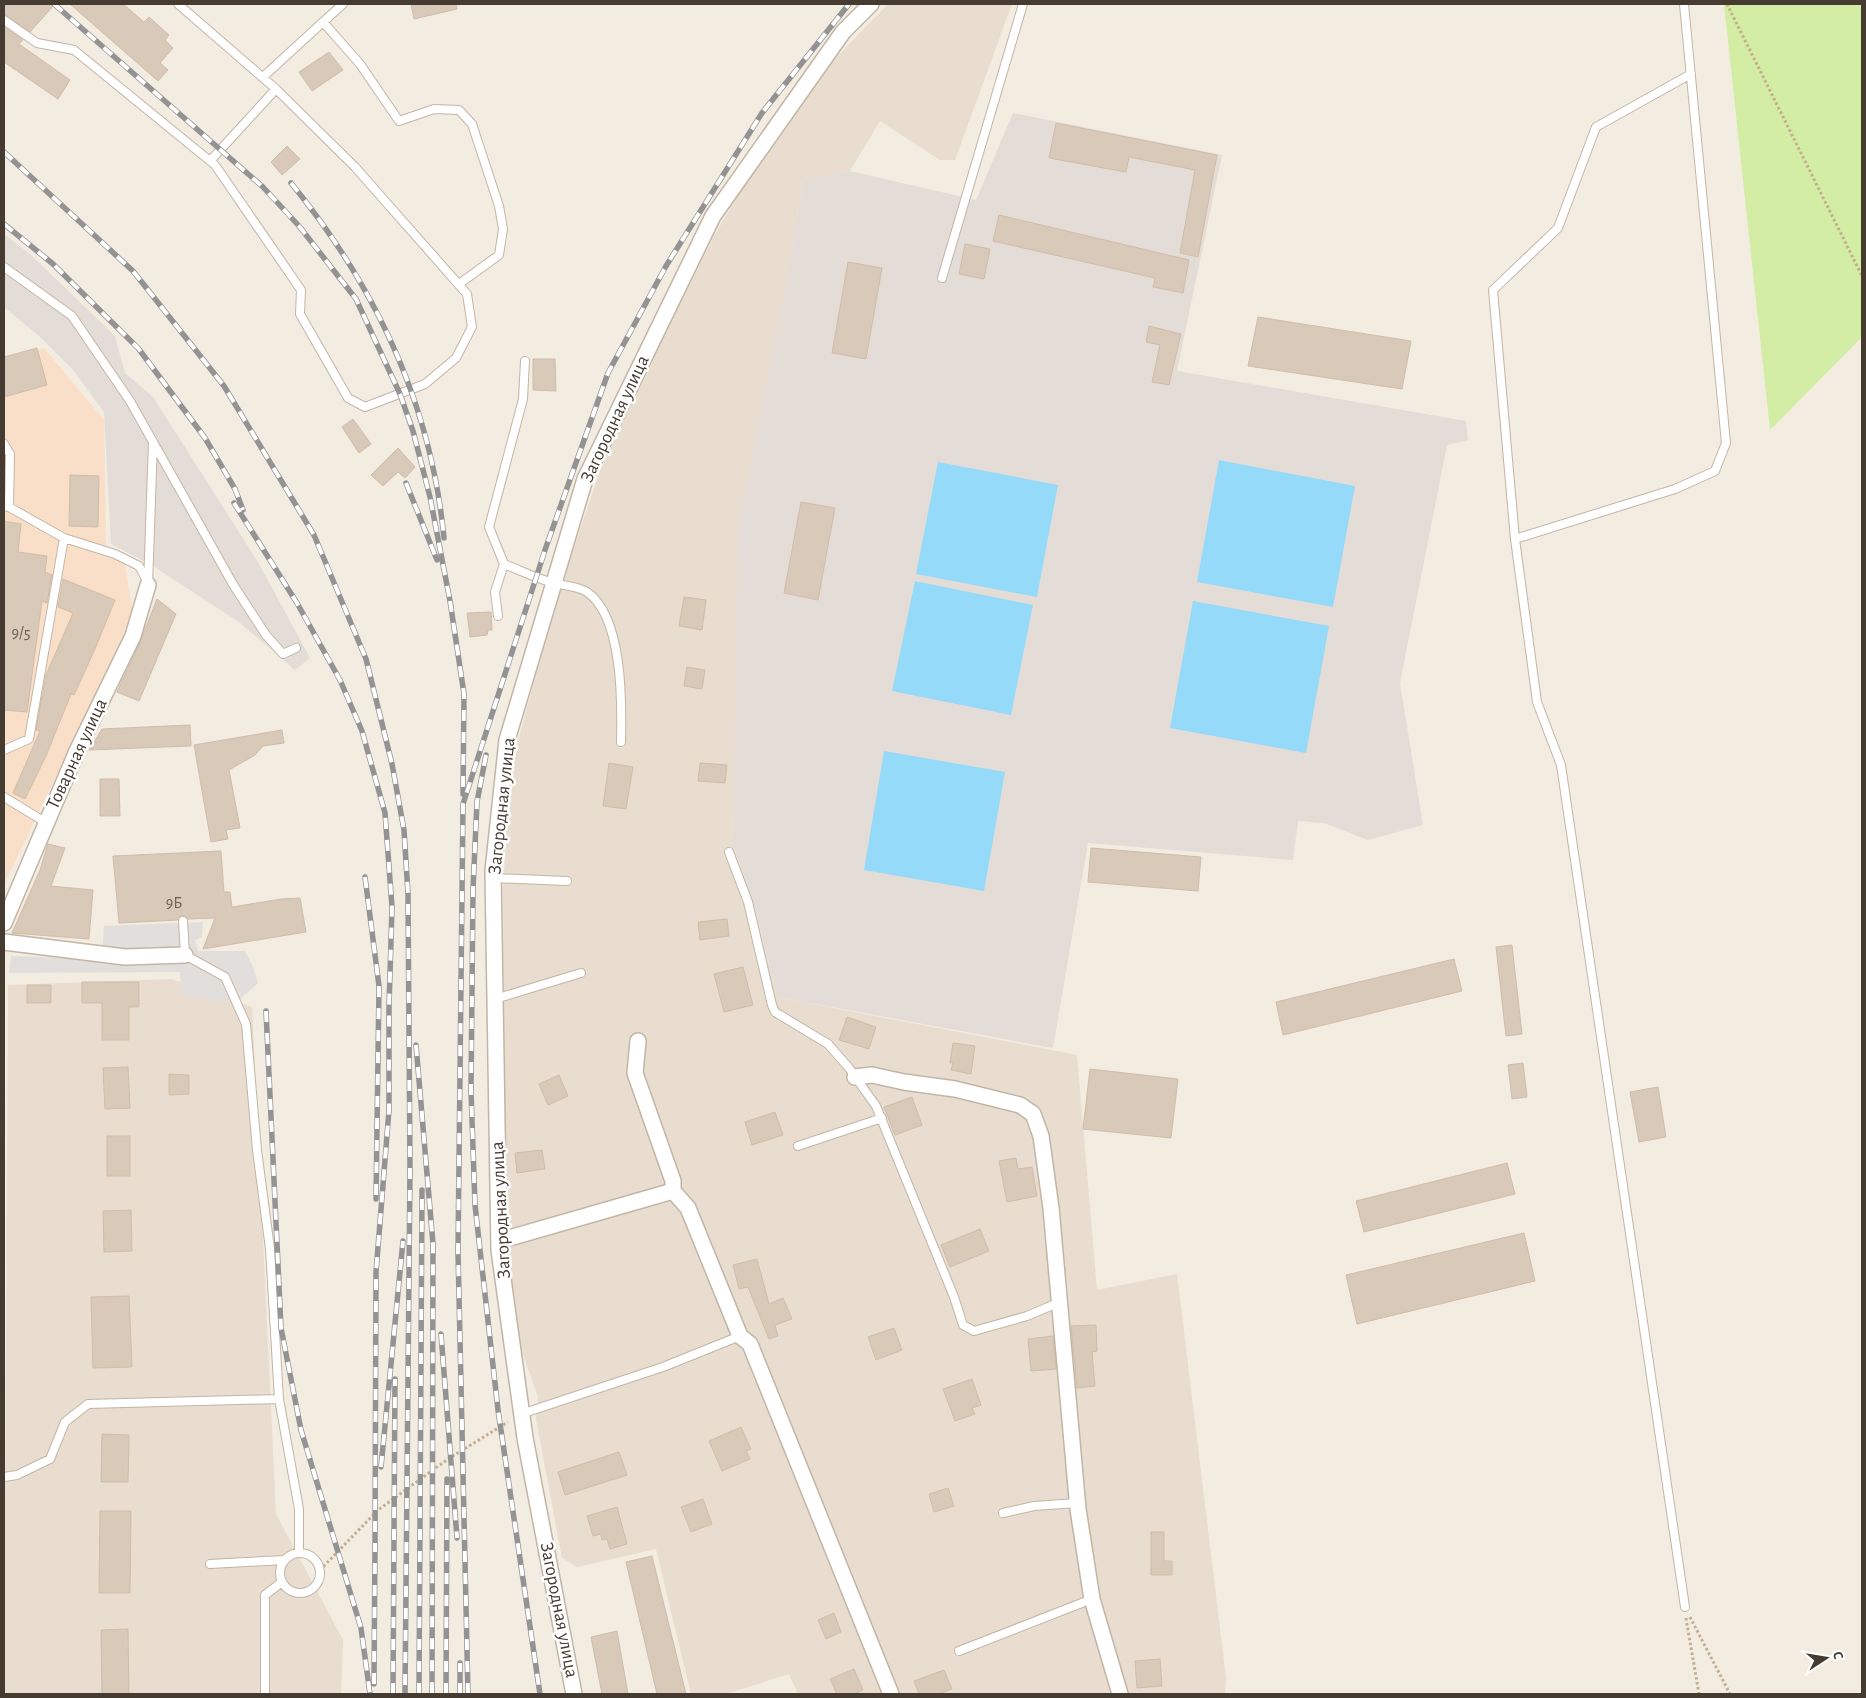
<svg xmlns="http://www.w3.org/2000/svg" width="1866" height="1698" viewBox="0 0 1866 1698" font-family="'Alegreya Sans',sans-serif">
<rect width="100%" height="100%" fill="#f3ece1"/>
<path fill="#e8ddce" d="M888,4h124l-57,156h-15l-60,-39 -30,50 -47,8 -14,89 -54,505 -2,71 21,61 23,92 300,58 20,235 80,-16 49,404 -1,16h-427l-9,-20 -63,20h-35l-35,-145 -79,18 -15,-9 -26,-139 2,-22 -19,-54 -8,-69 -7,-106 -1,-282 9,-123 43,-159 46,-136 44,-94 69,-138 41,-70 73,-100z
M171,979l81,28 24,507 67,126 -2,54h-337l4,-709z"/>
<path fill="#f9dfc8" d="M44,348l60,72 2,126 19,17 8,52 -129,270v-526z"/>
<path fill="#e4ddd7" d="M1013,113l209,42 -45,216 289,50 2,19 -21,5 -47,238 23,142 -55,15 -44,-17 -26,-2 -5,39 -205,-17 -35,205 -276,-51 -23,-92 -21,-61 5,-316 51,-260 14,-89 47,-8 126,29z
M4,234l26,20 85,82 10,37 28,24 105,165 52,96 -15,12 -56,-48 -86,-56 -42,-22 -7,-132 -31,-42 -33,-33 -36,-30z"/>
<path fill="#d4eda4" d="M1724,4h138v333l-92,93z"/>
<path fill="#e2dedb" d="M203,922l-1,15 -7,3 3,11h47l8,16 5,16 -21,19 -56,-6 -1,-24 -171,1 2,-17 91,3 2,-33z"/>
<path fill="#95daf8" d="M1219,460l136,26 -22,121 -136,-25z
M938,462l120,23 -21,112 -121,-23z
M915,581l118,24 -22,110 -119,-24z
M1193,601l136,25 -23,127 -136,-25z
M884,751l121,21 -21,119 -120,-21z"/>
<path fill="#d9c9b8" stroke="#d1bda8" d="M4,4h51l-25,28 -26,-18z
M70,4h53l21,18 5,-5 20,18 -4,5 8,8 -13,15 8,7 -10,11z
M411,4h45l1,5 -43,10z
M4,27l19,13 -4,4 51,36 -12,19 -54,-37z
M329,52l14,18 -31,21 -13,-19z
M1056,123l161,32 -19,102 -18,-4 15,-83 -66,-13 -3,15 -77,-14z
M287,146l13,13 -18,16 -11,-13z
M999,215l190,45 -6,33 -30,-6 2,-9 -162,-37z
M965,244l25,5 -6,30 -25,-5z
M848,262l34,6 -16,91 -34,-6z
M1258,317l153,24 -9,48 -154,-23z
M1149,326l32,8 -12,51 -17,-3 8,-37 -14,-3z
M37,348l10,37 -43,12v-40z
M533,359h22l1,32 -23,-1z
M353,419l18,25 -12,9 -17,-26z
M398,448l17,19 -10,11 -7,-6 -15,14 -12,-11z
M70,475l29,1 -1,51 -29,-1z
M801,502l34,6 -17,92 -34,-7z
M4,521l17,3 -3,28 29,4 -2,16 7,3 -5,28 -5,-2 -15,111 -23,-2z
M63,579l52,21 -20,49 -21,46 -3,-1 -25,62 -21,43 -12,-6 27,-62 -4,-1 10,-55 27,-62 -15,-6z
M684,597l22,3 -4,30 -23,-4z
M157,599l19,15 -37,87 -22,-9 24,-52z
M491,612l1,18h-4l-1,5 -17,2 -3,-24z
M687,667l18,3 -3,19 -18,-3z
M190,725l1,21 -102,4 13,-21z
M282,730l2,13 -21,3 -8,9 -26,15 11,58 -14,2 2,9 -17,3 -17,-97z
M609,763l24,4 -7,42 -23,-3z
M700,763l27,2 -2,18 -27,-2z
M100,779h19l1,37h-20z
M48,844l17,4 -14,38 42,4 -4,49 -77,-6 28,-63z
M1091,848l110,9 -3,34 -110,-9z
M221,851l3,41h6l2,15 49,-8 19,-1 6,34 -103,17 12,-31 -27,1 -6,-4 -4,5 -59,3 -6,-67z
M727,919l2,17 -29,4 -2,-18z
M1512,945l10,89 -16,2 -10,-89z
M1454,959l8,32 -179,44 -7,-33z
M743,967l10,38 -29,7 -10,-38z
M82,982h57v25h-10v33h-27v-37h-20z
M27,985h24v18h-24z
M847,1017l29,10 -7,22 -30,-9z
M953,1043l22,3 -4,28 -20,-4 2,-7h-3z
M1523,1063l4,34 -15,2 -4,-34z
M128,1067l2,41 -25,1 -2,-41z
M1090,1069l88,10 -7,59 -88,-9z
M169,1074l20,1v19l-20,1z
M559,1075l9,21 -20,9 -9,-21z
M1658,1087l8,50 -27,5 -9,-50z
M912,1097l10,28 -27,10 -11,-28z
M775,1112l8,23 -31,10 -7,-23z
M107,1136h23v40h-23z
M542,1150l3,19 -28,4 -2,-20z
M1016,1158l2,11 14,-2 5,29 -30,6 -8,-41z
M1507,1163l8,31 -151,38 -8,-31z
M131,1210l1,41 -28,1 -1,-41z
M980,1229l9,22 -39,16 -9,-22z
M1524,1233l11,48 -178,43 -11,-49z
M757,1259l12,45 14,-6 9,21 -17,6 3,11 -9,3 -21,-52 -9,2 -6,-24z
M129,1296l3,71 -39,1 -2,-71z
M1096,1325l1,26 -5,1 3,34 -18,2 -6,-62z
M894,1328l8,22 -26,10 -8,-23z
M1053,1336l3,33 -25,2 -3,-32z
M972,1379l9,26 -9,3 3,6 -20,7 -12,-32z
M741,1427l10,22 -5,2 4,8 -28,12 -13,-30z
M102,1434l27,1 -1,47h-27z
M619,1452l8,23 -62,20 -7,-23z
M948,1488l6,18 -20,6 -5,-18z
M703,1499l9,25 -21,8 -10,-25z
M617,1507l10,37 -17,5 -3,-10 -5,1 -1,-6 -8,2 -6,-20z
M100,1511h31l-1,82h-31z
M1151,1532h13v29h8v14h-21z
M652,1556l34,138h-29l-31,-132z
M834,1613l7,19 -15,7 -8,-19z
M128,1629l1,65h-27l-1,-64z
M617,1631l11,63h-26l-11,-57z
M1160,1659l2,27 -25,2 -2,-27z
M854,1669l9,21 -9,4h-17l-7,-15z
M944,1670l8,19 -14,5h-19l-5,-13z"/>
<g fill="none" stroke-linecap="round" stroke-linejoin="round">
<g stroke="#c2b5a6" stroke-width="10">
<path id="lane" d="M343,4l-20,18 37,42 39,57 35,-12 25,1 13,14 27,82 4,23 -4,26 -40,29
M1684,4l42,439 -11,28 -40,18 -160,50 22,163 24,63 124,842
M4,20l33,23 37,7 141,115 86,125 -1,24 48,84 17,9 60,-23 31,-26 16,-31 -5,-33 -112,-127 -79,-78 -98,-85
M263,77l60,-55
M210,161l66,-72
M4,267l68,49 58,85 104,185 32,49 17,19 13,-6
M942,278l81,-274
M525,361l-2,38 -34,128 15,37c16,6 33,15 50,19 11,3 24,3 33,9 36,25 35,110 34,150
M4,444l6,10 -1,53
M4,506l5,1 55,31 -35,201 -25,11
M64,538l51,16 24,12 9,17
M1515,539l-22,-249 65,-62 38,-101 95,-53
M148,585l5,-143
M498,616l-3,-24 9,-28
M4,797l41,25
M729,852l19,50 24,103 3,7 53,32 21,24 27,38 78,191 9,28 11,6 53,-15 33,-14
M493,878l74,3
M183,921l2,34 40,22 21,47 11,126 13,99 9,150 20,110v44
M495,999l86,-26
M798,1146l84,-28
M521,1414l142,-47 77,-31
M4,1477l13,-2 33,-16 15,-37 23,-18 191,-5
M1003,1513l31,-7 43,-3
M280 1573a20 20 0 1 1 40 0a20 20 0 1 1-40 0Z
M210,1564l74,-4
M959,1651l133,-52
M265,1694v-99l17,-13"/>
</g>
<g stroke="#c2b5a6" stroke-width="18">
<path id="street" d="M4,923l73,-172 56,-115 15,-51
M4,942l121,15 60,-2
M638,1041l-3,32 38,108v10l15,17 52,128 10,8 141,350
M855,1077l17,-2 32,7 51,7 65,16 13,9 8,22 10,72 27,301 14,90 28,95
M499,1241l174,-50
M574,1694l-49,-256 -26,-188 -6,-379 14,-131 78,-261 128,-263 130,-184 28,-28"/>
</g>
<path stroke="#c3ad92" stroke-width="3" stroke-dasharray="2.5 2.5" stroke-linecap="butt" d="M1727,4l135,272
M320,1570l58,-60 70,-51 60,-37
M1690,1617l40,77
M1686,1618l13,76"/>
<use href="#lane" stroke="#fff" stroke-width="8"/>
<use href="#street" stroke="#fff" stroke-width="15"/>
<g stroke="#939393" stroke-width="5.5">
<path id="rail" d="M54,4l209,183 36,39 57,73 44,95 13,37 17,66 21,109
M4,152l129,119 91,115 90,149 52,124 26,105 12,66 4,64 2,275 -5,525
M291,183c85,104 140,221 153,355
M4,224l49,40 85,84 67,90 30,51 8,21
M406,483l31,77
M234,503l63,100 43,77 22,51 23,82 7,94 -3,100v103l-13,162 -1,279
M450,601l14,93 -1,100
M486,755l-9,47 -4,87 -2,202 4,114 23,205 42,284
M365,877l14,109 -3,213
M266,1011l15,317 20,102 60,198 9,66
M416,1045l17,199 -1,450
M441,1334l16,204
M381,1467l22,-226
M374,1684l1,-140
M393,1694l2,-315
M419,1694l3,-504
M446,1694l1,-215
M460,1694v-31
M468,1694l-10,-442 5,-448 83,-257 62,-174 58,-107 96,-153 87,-109"/>
</g>
<use href="#rail" stroke="#fff" stroke-width="4" stroke-dasharray="11" stroke-linecap="butt"/>
</g>
<g text-anchor="middle" dominant-baseline="central" stroke-width="5" stroke-linejoin="round" paint-order="stroke">
<g font-size="16" fill="#6a5e53">
<text x="21" y="633">9/5</text>
<text x="174" y="903">9Б</text>
</g>
<g font-size="19" fill="#453b31" stroke="#fff">
<text transform="translate(615 419) rotate(-65)">Загородная улица</text>
<text transform="translate(77 754) rotate(-65)">Товарная улица</text>
<text transform="translate(502 806) rotate(-84)">Загородная улица</text>
<text transform="translate(501 1210) rotate(-93)">Загородная улица</text>
<text transform="translate(559 1610) rotate(79)">Загородная улица</text>
</g>
</g>
<rect width="1866" height="1698" fill="none" stroke="#453b31" stroke-width="10"/>
<g transform="translate(1826 1658) rotate(78)" stroke="#ffffff" stroke-width="4" paint-order="stroke">
<path d="M0-4L9 19L0 12L-9 19Z" fill="#453b31"/>
<text y="-8" font-size="14" font-weight="bold" text-anchor="middle" fill="#453b31">С</text>
</g>
</svg>
